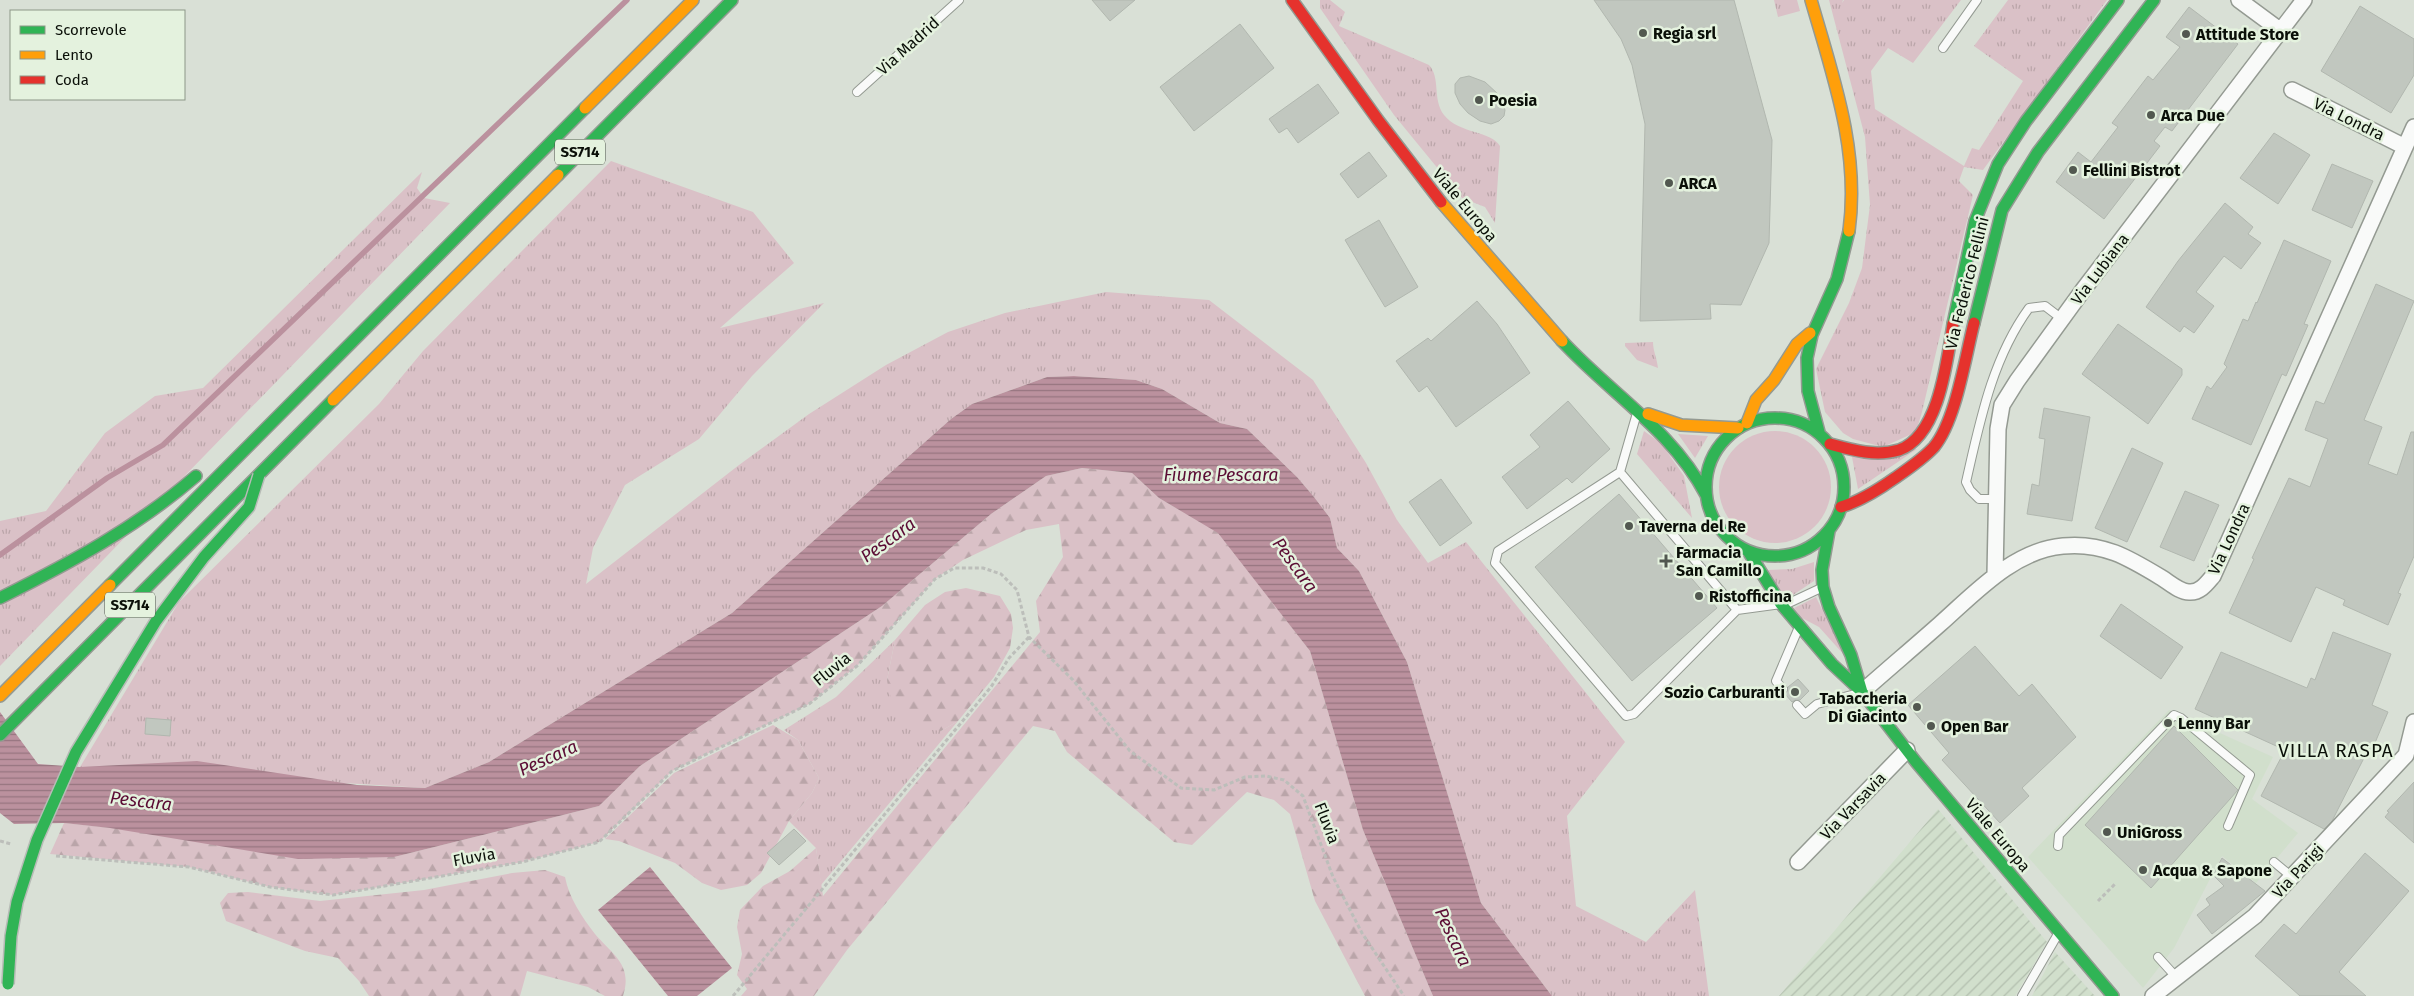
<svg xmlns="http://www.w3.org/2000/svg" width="2414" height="996" viewBox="0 0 2414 996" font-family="'Fira Sans',sans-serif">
<defs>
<pattern id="industrial-furrows" width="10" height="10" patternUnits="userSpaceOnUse" patternTransform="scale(1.25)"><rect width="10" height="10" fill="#d1dfcc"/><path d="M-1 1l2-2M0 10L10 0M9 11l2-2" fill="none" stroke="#b2beae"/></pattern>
<pattern id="grass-tufts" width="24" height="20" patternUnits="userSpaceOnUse" patternTransform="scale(1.25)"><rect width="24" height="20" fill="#dac1c7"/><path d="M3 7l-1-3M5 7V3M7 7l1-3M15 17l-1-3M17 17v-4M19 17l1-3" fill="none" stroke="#baa5a9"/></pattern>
<pattern id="forest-firs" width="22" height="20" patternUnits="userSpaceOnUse" patternTransform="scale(1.25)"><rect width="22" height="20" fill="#dac1c7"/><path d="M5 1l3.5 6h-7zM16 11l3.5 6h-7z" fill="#baa5a9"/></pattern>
<pattern id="water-rules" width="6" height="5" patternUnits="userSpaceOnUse" patternTransform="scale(1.25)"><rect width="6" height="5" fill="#bb919e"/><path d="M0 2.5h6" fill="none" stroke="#96757f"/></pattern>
</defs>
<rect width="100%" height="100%" fill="#d9e0d6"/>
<path fill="#d1dfcc" d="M2169,710l104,47 -21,42 46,34 -42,50 -34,-27 -48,92 -31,40 -115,-131z"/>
<path fill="url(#industrial-furrows)" d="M1938,809l109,133 -32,54h-236z
M2055,952l40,44h-63z"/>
<path fill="url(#grass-tufts)" d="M1320,0h10l15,12 -6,14 90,39c12,13 3,34 15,50 15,19 48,16 56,31l-5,77 -10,-16 -23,-9 -68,-83 -74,-107z
M1774,0h23l3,11 -22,6z
M1829,0h14l-1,3 2,-3h117l-48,63 -25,-15 -17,23 4,38 89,57 8,-18 7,2 44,-69 -49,-35 34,-46h99l-124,170 -19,-3 -5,14 14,14 -51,217 -6,20 -33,15 -30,-8 -10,-6 -18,-21 -9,-43 33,-66 13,-35 8,-63 -5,-68z
M611,161l142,51 41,51 -74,65 104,-25 -72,73 -53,63 -74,46 -32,63 -7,36 153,-119 70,-51 77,-49 62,-33 57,-19 101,-21 103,8 104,80 53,83 31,57 31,43 38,-21 159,200 -58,74 9,90 70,36 49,-52 14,106h-157l-71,-93 -74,-241 -48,-91 -22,-23 -7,-30 -16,-21 -17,-20 -50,-48 -27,-6 -58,-34 -26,-9 -62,-4 -27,1 -75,27 -21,15 -219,194 -243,149 -64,26 -345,-21 99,-165 200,-198 44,-53z
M422,172l-5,16 7,10 26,5 -450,463v-145l46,-10 59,-78 50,-37 48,-8z
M1653,342c0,9 4,16 5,26l-21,-8 -12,-14v-3z
M1644,431l17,12 23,33 8,42 -55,-64z
M1678,434l30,2 -13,22z
M1917,449l-59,40 -6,-32z
M1814,562v19l-24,16 -8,-1 -14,-26 24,-1z
M1816,597l29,59 -26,-29 -17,-9 -8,-10z
M895,640l-8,40 54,51 17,-10 -137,164 -5,-37 -27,-27 23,-28 7,-15 -21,-38 -14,-10 52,-33z"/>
<path fill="url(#forest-firs)" d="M1082,468l50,5 27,25 59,34 92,119 53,179 70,166h-68l-50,-95 -25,-87 -16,-14 -27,-8 -55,53 -18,-3 -107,-90 -12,-21 -22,-5 -186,224 -33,46h-73l6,-7 -10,-14 5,-21 -5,-27 3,-17 23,-24 27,-15 26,-23 7,48 217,-264 -4,-31 27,-44 -4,-33 -33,6 -63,30 -28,19 -78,87 -48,38 -137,67 -73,71 -77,20 -189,33 -63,-8 -81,-20 -139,-13 14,-31 330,34 205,-51 41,-40 242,-160 109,-92 55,-38z
M966,588l34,8 11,18 2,14 -3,20 -16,29 -36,44 -17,10 -16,-2 -17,-10 -12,-10 -7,-17 -2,-12 8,-40 30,-35 20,-13z
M773,725l25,15 21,38 -7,15 -23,28 -28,52 -14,12 -26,5 -19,-7 -27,-20 -56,-22 -14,-2 69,-66z
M545,870l20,7c4,21 17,40 30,57 18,21 38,31 28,62h-18l-17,-9 -61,-16 -7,25h-151l-10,-15 -21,-23 -33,-7 -79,-30 -6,-18 8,-10 20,-1 72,9 104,-11 88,-17z"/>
<path fill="#dac1c7" d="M1719 487a56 56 0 1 1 112 0a56 56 0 1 1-112 0Z"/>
<path fill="url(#water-rules)" d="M1074,376l62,4 26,9 58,34 27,6 50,48 17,20 16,21 7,30 22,23 48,91 74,241 71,93h-119l-70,-166 -53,-179 -92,-118 -59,-35 -27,-25 -50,-5 -36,8 -55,38 -109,92 -242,160 -41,40 -205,51 -96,2 -188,-31 -46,-5 -50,1 -14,-11v-101l38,52 42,3 117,-6 160,24 68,3 64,-26 243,-149 219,-194 21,-15 75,-27z
M650,867l82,101 -35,28h-29l-70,-86z"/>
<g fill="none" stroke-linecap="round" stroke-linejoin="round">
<path stroke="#bb919e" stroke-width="5.5" d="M0,555l107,-77 56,-33 464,-445"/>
</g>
<path fill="#c1c7bf" stroke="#b1b7af" d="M1092,0h43l-25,21z
M1594,0h140l38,140 -3,103 -28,62 -31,-1 1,15 -71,2 5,-197 -13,-59 -11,-26z
M2360,6l54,33v36l-23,38 -70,-42z
M2189,7l49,37 -66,87 -7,-4 -11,14 6,5 -56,73 -48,-37 22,-30 13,10 27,-35 -6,-4 36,-47 5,4 27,-33 -14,-10z
M1240,24l34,44 -80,63 -34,-44z
M1469,76l16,6 13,12 7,16 -1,6 -5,5 -8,3 -11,-3 -12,-8 -8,-9 -5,-11v-9l5,-6z
M1318,84l21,29 -41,30 -11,-15 -8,5 -10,-14z
M2274,133l36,22 -32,49 -38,-26z
M1369,152l18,24 -29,22 -18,-24z
M2332,164l41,17 -21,47 -40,-18z
M2225,203l28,24 -5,7 13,9 -20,26 -17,-13 -28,36 18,14 -20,27 -10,-7 -4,6 -34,-25 32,-46z
M1379,220l39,67 -33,20 -40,-67z
M2284,240l47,21 -27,63 4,1 -22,51 -4,-2 -31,71 -59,-26 15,-33 4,3 16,-22 -3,-3 19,-45 5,2 8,-19 1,1z
M2376,284l38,17 -50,119 18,7 -14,37 29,11 14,-43h3v124l-16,37 3,1 -13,31 -45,-20 2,-5 -29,-13 -25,55 -62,-29 25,-54 -2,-1 37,-80 21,9 18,-48 -23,-9 11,-29 8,3z
M1477,301l20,23 33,49 -74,54 -29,-41 -8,6 -23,-31 32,-23 3,3z
M2118,324l64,45v6l-34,49 -66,-50z
M1568,401l42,48 -38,34 -5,-5 -40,31 -25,-32 38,-30 -10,-12z
M2044,408l46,9 -18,104 -45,-7 5,-30 7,2 6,-47 -6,-1z
M2132,448l31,15 -36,79 -32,-14z
M1441,479l31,44 -32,23 -31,-44z
M2185,491l34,14 -25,56 -34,-14z
M1619,494l98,114 -85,73 -97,-114z
M2121,604l62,43 -22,32 -61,-43z
M2333,632l58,22 -19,51 16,7 -19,45 -4,-1 -33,65 -8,8 -63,-33 24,-46 -90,-41 26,-57 86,36 4,-10 4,2z
M1975,646l44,50 13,-12 44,53 -54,51 7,8 -29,27 -58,-63 7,-7 -41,-48z
M1798,679l11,12 -9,9h-5l-3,2 -7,-8 3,-7z
M146,718l25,2 -1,16 -25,-2z
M2174,726l64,64 -87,98 -66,-63z
M2414,782v61l-29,-26 4,-5 -2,-1z
M794,829l12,12 -27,24 -12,-12z
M2365,853l44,38 -70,81 27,24h-66l-45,-40 29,-32 12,10z
M2222,858l43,33 -53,43 -15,-19 13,-10 -4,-6 18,-13 -11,-11z"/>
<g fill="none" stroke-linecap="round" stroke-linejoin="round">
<g stroke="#949a92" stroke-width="10">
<path id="lane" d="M1943,48l34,-48
M857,92l102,-92
M1637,413l-17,59 -122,79 -3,12 131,153 8,-2 103,-104 52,-7 32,-15
M1620,472l117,138
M1996,499h-17l-9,-9 -4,-8c14,-61 26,-123 63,-174l16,-2 17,13
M1783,689l-7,-8 23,-54
M1797,705l8,9 12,-10 42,-11
M2058,846l1,-11 115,-120 7,3 69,57 -22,51
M2274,862l18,15
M2158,957l19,21
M2022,996l36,-62"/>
</g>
<g stroke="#949a92" stroke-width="18">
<path id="street" d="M2239,0l42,31
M2292,90l113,57
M1995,575l3,-146 4,-24 15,-24 66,-91 221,-290
M1862,692c26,-23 52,-45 78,-68 35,-31 74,-74 123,-78 40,-4 66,12 99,32 8,5 18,14 27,14 11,1 18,-9 24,-16l201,-449
M1798,862l109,-112
M2153,996l102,-80 151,-161 8,-33"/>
</g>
<g stroke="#949a92" stroke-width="14">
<path id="fast" d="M558,175l174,-175
M1974,323l28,-113 36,-58 116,-152
M1953,324l22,-103 23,-57 28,-43 92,-121
M1562,341c49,53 110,89 144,154
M1706 487a69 69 0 1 1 138 0a69 69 0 1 1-138 0Z
M1819,432l-11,-41 -1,-33 5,-23 25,-56 12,-48
M1829,531l-7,39 1,17 6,20 22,48 11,37
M1748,551l33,53 51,60 30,28 54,70 197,234
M110,585l475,-477
M0,598c70,-35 137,-71 196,-122
M0,735l333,-335"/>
</g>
<g stroke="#949a92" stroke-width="14">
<path id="slow" d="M1811,0c22,76 49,151 38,231
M585,108l108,-108
M1441,202l121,139
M333,400l225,-225
M1648,414l33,11 57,3
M1747,423l9,-23 18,-20 23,-36 13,-11
M0,696l110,-111"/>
</g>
<g stroke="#949a92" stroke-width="14">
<path id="jam" d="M1292,0l86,120 63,82
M1830,444c22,6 46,13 69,6 40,-14 48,-89 54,-126
M1841,507c20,-6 37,-17 54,-29 13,-9 28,-19 39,-31 22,-27 31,-89 40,-124"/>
</g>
<path stroke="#bcbeba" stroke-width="3" stroke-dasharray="4 2.5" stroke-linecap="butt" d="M0,841l11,3
M56,856l133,11 81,20 63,8 189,-33 77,-20 73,-71 137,-67 48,-38 78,-87 19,-11h29l18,6 16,16 12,47 44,43 57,71 51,37 33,2 31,-13 21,-1 18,4 19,16 30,81 29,56 42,63
M2098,901l17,-17
M733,996l258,-309 18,-29 20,-21"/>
<use href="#lane" stroke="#f9faf9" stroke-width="8"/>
<use href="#street" stroke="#f9faf9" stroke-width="15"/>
<use href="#fast" stroke="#30b455" stroke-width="11"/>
<use href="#slow" stroke="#ff9f0a" stroke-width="11"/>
<use href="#jam" stroke="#e5322d" stroke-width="11"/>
<g stroke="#b7bbb6" stroke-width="14" stroke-linecap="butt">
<path id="fast-bridge" d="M8,984l3,-48 6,-34 20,-62 39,-88 80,-131 48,-64 45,-50 10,-32"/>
</g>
<use href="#fast-bridge" stroke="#30b455" stroke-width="11"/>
</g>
<g fill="#525850" stroke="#e4f2de" stroke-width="2">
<circle cx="1643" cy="33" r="5"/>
<circle cx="2186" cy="34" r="5"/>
<circle cx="1479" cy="100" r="5"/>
<circle cx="2151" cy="115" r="5"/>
<circle cx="2073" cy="170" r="5"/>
<circle cx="1669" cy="183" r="5"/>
<circle cx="1629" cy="526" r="5"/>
<path d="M1663.5 553.5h5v5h5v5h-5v5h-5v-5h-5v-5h5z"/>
<circle cx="1699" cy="596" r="5"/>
<circle cx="1795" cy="692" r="5"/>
<circle cx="1917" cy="707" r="5"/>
<circle cx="2168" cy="723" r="5"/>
<circle cx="1931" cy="726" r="5"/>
<circle cx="2107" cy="832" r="5"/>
<circle cx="2143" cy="870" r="5"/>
</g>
<g text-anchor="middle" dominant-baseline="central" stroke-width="5" stroke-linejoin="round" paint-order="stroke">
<g fill="#e4f2de" stroke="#4b5348" stroke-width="1">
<rect x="555" y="139.5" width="50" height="25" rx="4"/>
<rect x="105" y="592.5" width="50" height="25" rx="4"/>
</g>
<g font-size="15" font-weight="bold" fill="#0a0f08">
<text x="580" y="152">SS714</text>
<text x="130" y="605">SS714</text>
</g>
<g font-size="16" font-weight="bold" fill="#0a0f08" stroke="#e4f2de" text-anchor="start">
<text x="1653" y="33">Regia srl</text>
<text x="2196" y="34">Attitude Store</text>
<text x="1489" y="100">Poesia</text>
<text x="2161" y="115">Arca Due</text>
<text x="2083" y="170">Fellini Bistrot</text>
<text x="1679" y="183">ARCA</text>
<text x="1639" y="526">Taverna del Re</text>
<text x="1676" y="552">Farmacia<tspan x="1676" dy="18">San Camillo</tspan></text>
<text x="1709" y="596">Ristofficina</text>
<text x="1785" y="692" text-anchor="end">Sozio Carburanti</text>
<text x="1907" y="698" text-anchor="end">Tabaccheria<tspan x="1907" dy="18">Di Giacinto</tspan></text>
<text x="2178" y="723">Lenny Bar</text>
<text x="1941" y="726">Open Bar</text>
<text x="2117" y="832">UniGross</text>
<text x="2153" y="870">Acqua &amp; Sapone</text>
</g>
<g font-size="16" fill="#0a0f08" stroke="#e4f2de">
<text transform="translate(908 46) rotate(-42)">Via Madrid</text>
<text transform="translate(2349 119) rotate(26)">Via Londra</text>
<text transform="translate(1465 205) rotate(50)">Viale Europa</text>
<text transform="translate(2100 269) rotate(-53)">Via Lubiana</text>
<text transform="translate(1967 283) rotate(-76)">Via Federico Fellini</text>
<text transform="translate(2229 539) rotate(-65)">Via Londra</text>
<text transform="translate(832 669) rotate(-39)">Fluvia</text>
<text transform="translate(1853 806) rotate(-46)">Via Varsavia</text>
<text transform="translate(1327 823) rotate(69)">Fluvia</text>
<text transform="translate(1998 835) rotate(50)">Viale Europa</text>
<text transform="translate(474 857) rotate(-10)">Fluvia</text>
<text transform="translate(2298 871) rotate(-47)">Via Parigi</text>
</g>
<g font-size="18" font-style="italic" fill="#5b0c34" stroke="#e4f2de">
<text x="1221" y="475">Fiume Pescara</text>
<text transform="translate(888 540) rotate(-36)">Pescara</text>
<text transform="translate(1295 565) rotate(54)">Pescara</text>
<text transform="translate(548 758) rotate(-24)">Pescara</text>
<text transform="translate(141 801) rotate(7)">Pescara</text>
<text transform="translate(1453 937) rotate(65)">Pescara</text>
</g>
<g font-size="19" letter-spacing="1" fill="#0a0f08" stroke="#e4f2de">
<text x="2336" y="750">VILLA RASPA</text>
</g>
</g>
<rect x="10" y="10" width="175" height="90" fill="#e4f2de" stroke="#8d9788"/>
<rect x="20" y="26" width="25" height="8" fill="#30b455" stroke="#8d9788"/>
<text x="55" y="35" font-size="15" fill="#0a0f08">Scorrevole</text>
<rect x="20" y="51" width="25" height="8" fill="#ff9f0a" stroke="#8d9788"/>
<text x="55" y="60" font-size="15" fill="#0a0f08">Lento</text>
<rect x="20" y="76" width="25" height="8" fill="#e5322d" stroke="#8d9788"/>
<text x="55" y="85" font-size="15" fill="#0a0f08">Coda</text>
</svg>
